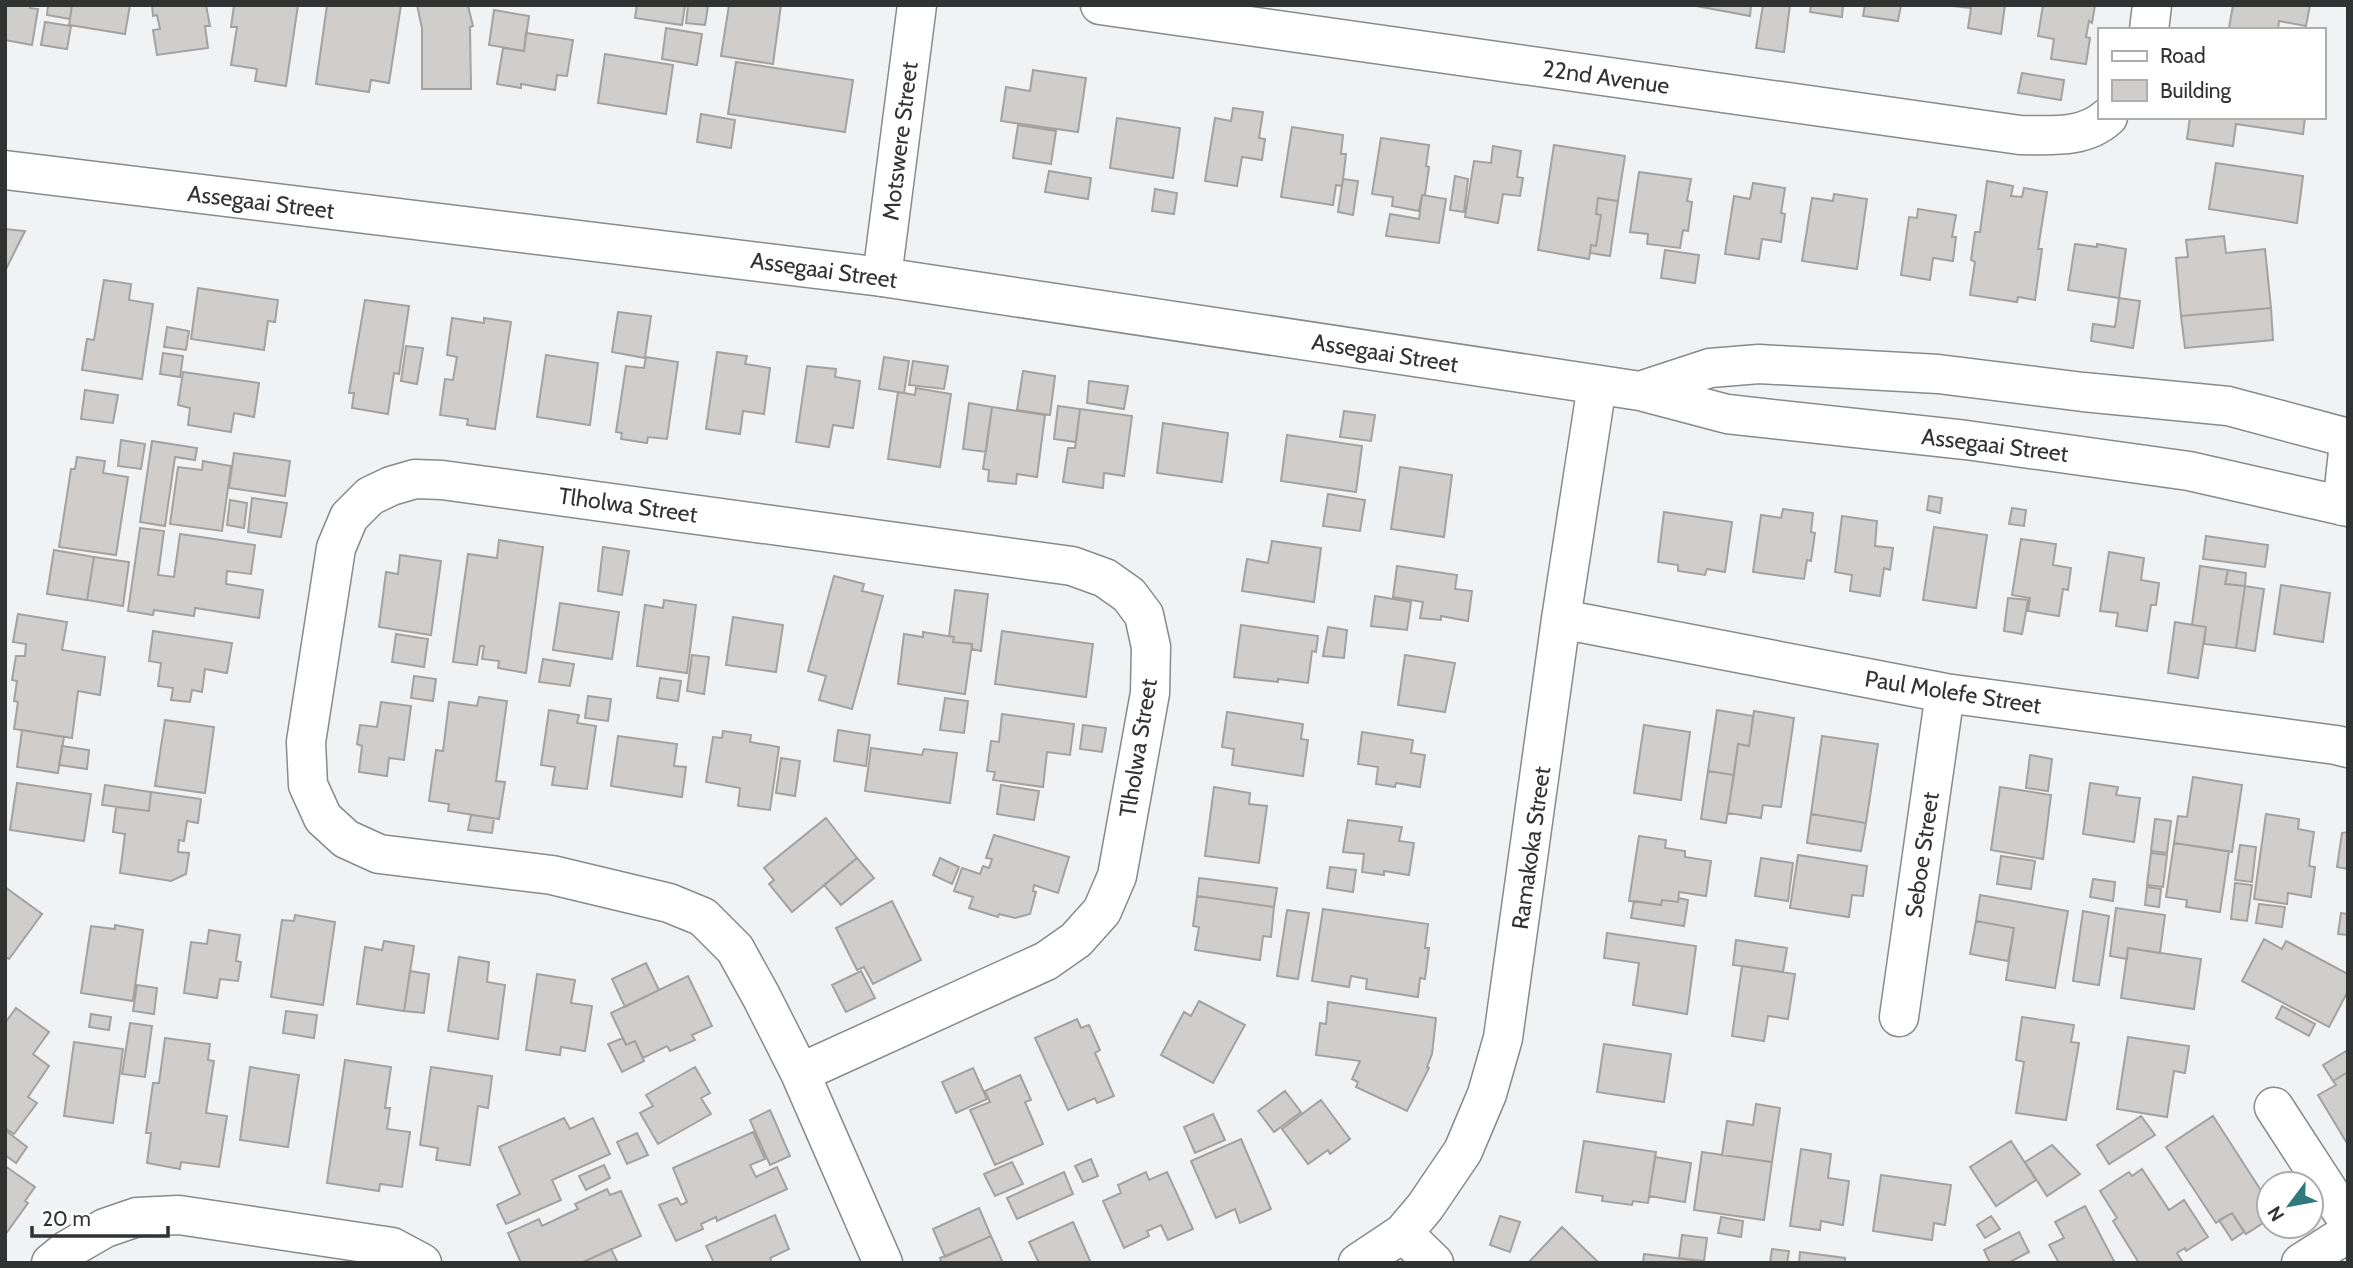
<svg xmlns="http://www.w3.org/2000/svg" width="2353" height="1268" viewBox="0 0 2353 1268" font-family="Cabin,sans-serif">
<rect width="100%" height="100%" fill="#f0f2f3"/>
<path fill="#cfcecd" stroke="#a3a2a1" stroke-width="2" d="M5,5h26l-1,3 8,1 -6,36 -27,-5z
M48,5h24l-2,14 -23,-4z
M72,5h58l-5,29 -56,-9z
M152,5h54l4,21h-5l3,22 -51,7 -4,-25 7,-1 -3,-14 -4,1z
M234,5h64l-12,81 -31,-5 2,-12 -26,-4 6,-38h-6z
M327,5h74l-12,78 -18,-3 -2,12 -53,-8z
M417,5h54l-3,1 5,20 -3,1 1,62h-49v-61z
M637,5h48l-3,20 -47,-7z
M688,5l20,1 -3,19 -19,-2z
M729,5h52l-8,59 -52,-8z
M1691,5h60l-1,11z
M1763,5h27l-6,47 -28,-4z
M1811,5h32l-1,12 -32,-5z
M1865,5h36l-3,16 -35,-5z
M2005,5l-4,29 -33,-6 3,-20 -18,-2z
M2043,5h52l-3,18 -3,-2 -3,16 4,1 -4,26 -35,-5 3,-20 -16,-3z
M2233,5h77l-4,21 -27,-5 -1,9 -49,-2z
M494,10l35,6 -5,35 -35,-6z
M45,22l26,4 -4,23 -26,-4z
M666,28l36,6 -5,31 -35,-6z
M526,33l47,7 -6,36 -10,-1 -2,15 -34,-6v4l-24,-4 6,-36 21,3z
M605,54l68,11 -7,49 -68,-11z
M736,62l117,18 -8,52 -117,-18z
M1033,70l53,8 -8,54 -77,-11 5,-34 24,4z
M2022,73l42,7 -3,20 -43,-7z
M1233,108l30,4 -4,26 6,1 -3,21 -20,-3 -5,29 -32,-5 10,-63 16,3z
M701,114l34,6 -4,28 -34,-6z
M2190,117h115l-2,17 -67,-10 -3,22 -46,-7z
M1117,118l63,10 -7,50 -63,-10z
M1018,125l38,6 -5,33 -38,-6z
M1292,127l51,8 -2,19h5l-3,25 -1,7 -6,-1 -3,20 -52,-8z
M1381,138l48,7 -3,21 3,1 -4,28h-3l-3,16 -27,-5 1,-9 -21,-3z
M1554,145l71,11 -7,45 -20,-3 -2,16 5,1 -5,31 -5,-1 -2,14 -51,-9z
M1493,146l28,5 -4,26 6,1 -3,18 -17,-2 -5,29 -33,-6 9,-56 17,2z
M2216,163l87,13 -6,47 -88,-14z
M1049,171l42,7 -3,21 -43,-7z
M1639,172l52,7 -4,22 5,1 -4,29 -5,-1 -3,18 -33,-4 1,-10 -18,-2z
M1455,176l13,3 -4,33 -14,-2z
M1343,179l15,2 -5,34 -15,-3z
M1987,181l26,5 -2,10 11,1 2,-9 23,4 -9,57h4l-7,51 -17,-3 -1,5 -47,-7 5,-33 -4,-2 4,-28h5z
M1753,183l32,5 -4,25 4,1 -4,28 -19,-3 -3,20 -34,-5 9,-58 16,3z
M1155,189l22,4 -3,21 -22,-3z
M1834,194l33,5 -10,70 -55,-8 10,-63 21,3z
M1422,195l24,4 -7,44 -53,-7 4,-22 29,5z
M1598,198l20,3 -8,55 -20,-3 1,-8 5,1 5,-31 -5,-1z
M1918,209l38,6 -4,22h4l-3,24 -20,-3 -3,22 -29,-5 8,-58 8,1z
M5,229l20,2 -20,40z
M2224,236l2,17 39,-4 6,59 -90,8 -5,-58 12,-1 -2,-17z
M2075,244l22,3v-3l29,5 -7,49 -51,-8z
M1665,250l34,5 -4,28 -34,-5z
M104,280l27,4 -2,16 24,4 -11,75 -60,-9 5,-31 7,1z
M198,288l80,12 -3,22 -7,-1 -4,29 -73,-11z
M2119,298l21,3 -7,47 -42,-7 2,-17 22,3z
M365,300l44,6 -10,68 -5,-1 -6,41 -36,-6 2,-15h-5z
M2271,308l2,32 -88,8 -4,-32z
M618,312l33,4 -6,42 -33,-6z
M452,318l32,5v-5l27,4 -16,107 -28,-4 1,-6 -28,-4 5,-36 8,1 4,-23 -10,-2z
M167,327l22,4 -3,19 -22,-3z
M406,346l17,2 -6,36 -16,-3z
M717,352l30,4 -2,8 25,4 -6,46 -21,-3 -3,23 -34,-5z
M163,353l20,3 -3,21 -20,-3z
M546,355l52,8 -8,62 -53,-8z
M646,357l32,5 -11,77 -19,-2 -1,6 -26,-4 1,-6 -6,-1 10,-66 18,2z
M884,357l25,4 -5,32 -25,-4z
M913,361l35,5 -4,23 -35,-4z
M807,366l29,3 -1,8 25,4 -7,47 -20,-3 -4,22 -33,-5z
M1023,371l32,5 -5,39 -33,-5z
M183,372l76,11 -5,34 -20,-4 -3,19 -43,-7 2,-17 -12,-3z
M1089,381l39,5 -4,23 -37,-6z
M916,388l35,6 -11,73 -52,-8 10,-67 17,3z
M85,390l33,5 -5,28 -32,-4z
M969,403l23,4 -6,45 -23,-3z
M1058,406l22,3 -4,33 -22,-3z
M992,407l53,8 -8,62 -20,-3 -1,10 -28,-3 1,-11 -6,-1z
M1080,409l52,7 -8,60 -20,-3 -1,15 -40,-6 5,-34h7z
M1344,411l31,4 -4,26 -31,-4z
M1163,423l65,10 -6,49 -65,-9z
M1287,435l75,11 -6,46 -75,-11z
M121,440l24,4 -4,25 -23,-3z
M152,441l45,7 -2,12 -20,-3 -10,69 -25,-4z
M234,453l56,8 -5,35 -56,-8z
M77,457l28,4 -2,12 25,4 -12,78 -57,-8 12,-78h4z
M203,461l28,5 -9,65 -52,-7 8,-57 24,3z
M1400,467l52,8 -8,62 -53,-8z
M1328,494l37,6 -5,31 -37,-5z
M1929,496l13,2 -2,15 -13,-3z
M252,498l35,5 -6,34 -33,-5z
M230,500l17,3 -3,25 -17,-3z
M2012,508l14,2 -2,16 -15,-2z
M1783,509l30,4 -2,19 4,1 -4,28 -4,-1 -3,19 -51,-7 8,-57 20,3z
M1664,512l68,10 -7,50 -18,-3 -2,6 -27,-4v-6l-20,-3z
M1842,516l35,5 -2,25 18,2 -3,22 -6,-2 -4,28 -30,-5 2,-16 -17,-3z
M1934,527l53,8 -11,73 -53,-8z
M140,528l24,3 -6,44 16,2 6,-43 75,11 -4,29 -24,-3 -1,13 37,6 -4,28 -64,-10 -1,8 -40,-6 -1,5 -25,-4z
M2206,536l62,9 -3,22 -62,-8z
M2021,539l35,5 -3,21 18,3 -3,22 -5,-1 -4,27 -31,-5 2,-13 -18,-3z
M499,540l44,7 -17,126 -28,-5 1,-7 -17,-2 2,-13h-4l-3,19 -24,-3 15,-108 29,4z
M1272,541l49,7 -7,54 -72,-11 5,-32 21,4z
M603,547l26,4 -7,44 -24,-4z
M54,550l40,7 -7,43 -40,-6z
M2109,552l35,6 -3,22 18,3 -3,22h-5l-4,26 -31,-5 2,-13 -18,-2z
M400,555l41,6 -10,74 -52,-8 7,-55 12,2z
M94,557l35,5 -6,44 -36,-6z
M1397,566l60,9 -2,14 17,2 -4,30 -27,-5v4l-21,-2 3,-16 -30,-5z
M2200,566l28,4 -3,14 20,2 -9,62 -32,-4 2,-17 -14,-2z
M2228,570l18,3 -1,13 -20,-2z
M834,576l30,8 -2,7 21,5 -31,113 -33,-9 7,-24 -18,-5z
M2281,585l49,8 -7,49 -49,-8z
M2245,586l19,3 -9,62 -19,-3z
M955,590l33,4 -7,57 -9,-2v-5l-19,-2 1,-5 -5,-1z
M1375,596l36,6 -4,28 -36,-4z
M2008,598l20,2 -6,34 -18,-3z
M664,600l32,5 -9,68 -50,-7 8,-61 18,3z
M560,603l59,9 -7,47 -59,-9z
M18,614l49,8 -5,28 43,7 -5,38 -22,-4 -6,47 -58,-9 4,-27 -4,-1 3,-20 -5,-1 4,-24h9l1,-12 -13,-2z
M733,617l50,8 -7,47 -50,-7z
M2175,622l31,5 -8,51 -30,-5z
M1241,625l77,11 -2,16 -4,-1 -4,32 -30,-4v3l-44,-5z
M1328,627l19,3 -3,28 -21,-2z
M153,631l79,12 -5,30 -22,-4 -3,23 -10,-2 -2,12 -19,-2 2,-12 -15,-2 3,-23 -12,-2z
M1002,631l91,13 -7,53 -91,-13z
M923,632l31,5 -1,5 19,2 -7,50 -67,-10 6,-50 19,3z
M396,634l32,5 -4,28 -32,-5z
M692,655l17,2 -5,37 -17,-3z
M1405,655l50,8 -10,49 -47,-7z
M543,659l31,5 -4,22 -31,-4z
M414,676l22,3 -3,22 -22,-3z
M660,678l21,3 -3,20 -21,-3z
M588,696l23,3 -3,22 -23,-3z
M479,697l28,4 -11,80 9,1 -6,37 -51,-8 1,-7 -20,-3 7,-51 7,1 6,-49 28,4z
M945,698l23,3 -4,32 -24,-3z
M381,702l30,4 -7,54 -15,-2 -2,18 -28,-4 3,-26 -5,-2 3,-19 17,2z
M549,710l30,5 -2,8 19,3 -9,63 -35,-4 3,-18 -14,-2z
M1717,710l36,6 -4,30 -11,-2 -4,31 -26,-4z
M1754,711l40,7 -13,89 -18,-2 -2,13 -33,-5 10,-69 11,2z
M1227,712l76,12 -2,15 7,1 -5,36 -71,-11 2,-16 -12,-2z
M1002,714l72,10 -4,31 -23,-3 -4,35 -50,-7 2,-8 -8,-1 4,-30 8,1z
M165,720l49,7 -9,66 -50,-7z
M1083,725l23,3 -4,24 -22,-3z
M1644,725l46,7 -9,68 -47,-7z
M22,730l42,7 -6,36 -41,-6z
M838,730l32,5 -4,31 -32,-5z
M723,731l28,4 -1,7 29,5 -9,63 -32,-4 2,-18 -34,-6 7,-45 9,1z
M1362,732l51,8 -2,13 14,2 -5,32 -24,-4 -1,4 -19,-3 2,-17 -20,-3z
M618,736l59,8 -3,22 12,1 -4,30 -71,-11z
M1822,736l56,8 -12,79 -55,-9z
M62,746l27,4 -2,19 -28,-4z
M871,748l51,7 2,-6 33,4 -7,50 -85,-12z
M2030,755l22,4 -4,32 -22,-3z
M781,758l19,3 -5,35 -19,-3z
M1708,771l26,4 -8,48 -25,-4z
M2193,777l49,8 -10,67 -58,-9 4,-27 9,1z
M17,783l74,11 -7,47 -74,-11z
M2090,783l28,4 -2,8 24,3 -6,44 -51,-8z
M105,785l46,7 -2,19 -47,-6z
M1001,785l38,6 -5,29 -37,-6z
M1214,787l36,6 -1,11 18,2 -8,57 -54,-7z
M2000,787l51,8 -8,64 -52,-9z
M151,792l50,7 -3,24 -11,-2 -3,20 -5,-1 -1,12 11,1 -3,21 -15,7 -51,-8 5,-39 -12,-2 3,-25 33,4z
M1811,814l55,9 -5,28 -54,-8z
M2266,814l33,5 -1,10 16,3 -5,34 6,1 -4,30 -23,-4 -1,11 -33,-5z
M471,815l23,3 -2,15 -24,-3z
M826,818l31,40 -65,54 -23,-28 5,-4 -10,-12z
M2155,819l16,2 -4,32 -16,-2z
M1348,820l54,7 -3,14 15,2 -5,32 -25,-4v4l-22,-3 2,-18 -21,-2z
M2348,832v37l-11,-2 5,-34z
M994,835l75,22 -11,36 -24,-8 -1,6 3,1 -6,22 -15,4 -16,-4 -1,3 -29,-9 4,-11 -19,-6 8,-23 18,6 3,-8 6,2 3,-9 -6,-1z
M1639,836l27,4 -1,8 20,3v6l26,4 -5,35 -27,-4 -1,10 -16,-2 -1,5 -32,-4z
M2174,843l55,8 -9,61 -34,-5 1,-7 -21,-3z
M2240,845l16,2 -4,35 -17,-2z
M2151,853l16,2 -4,32 -16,-2z
M1798,855l69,11 -4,30 -11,-1 -3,22 -59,-9z
M2001,856l34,5 -4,28 -34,-5z
M857,858l17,20 -33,27 -17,-20z
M940,858l19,9 -7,17 -19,-9z
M1761,858l32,5 -5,38 -33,-5z
M1330,867l26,3 -3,22 -26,-4z
M1199,878l78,10 -3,19 -77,-11z
M2093,879l22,3 -2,19 -23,-4z
M2235,883l17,2 -5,36 -16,-2z
M5,887l37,27 -33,45 -4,-2z
M2147,887l14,2 -2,18 -14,-2z
M1980,895l88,16 -13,77 -49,-8 8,-52 -38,-7z
M1197,896l77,11 -3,30 -8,-1 -3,24 -65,-10 4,-23 -6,-1z
M1679,898l9,2 -4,26 -53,-8 3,-17 27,4 1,-5 16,2z
M892,901l29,59 -48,24 -9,-17 -7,3 -21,-42z
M2259,904l26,3 -3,20 -26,-4z
M2116,908l49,7 -5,38 -32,-5 -1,11 -17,-3z
M1323,909l105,15 -3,24h4l-4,31 -5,-1 -2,19 -52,-8 1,-10 -16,-3 -2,11 -37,-6z
M1287,910l22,3 -11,66 -21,-3z
M2083,911l26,5 -10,69 -26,-4z
M2341,913l7,1v21l-10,-1z
M295,915l40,7 -12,83 -52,-8 11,-77 12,1z
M1976,921l38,7 -6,33 -38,-7z
M115,925l28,5 -10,71 -52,-8 10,-67 24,3z
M209,930l31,5 -4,26 5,1 -3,19 -18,-2 -3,19 -33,-5 7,-51 16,2z
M1607,933l89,13 -9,68 -54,-9 6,-42 -35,-5z
M2264,939l18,10 4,-8 62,33v17l-19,36 -87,-46z
M1736,940l51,8 -4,24 -50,-7z
M384,941l30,5 -10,65 -47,-7 8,-57 17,3z
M2128,948l73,11 -7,50 -73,-11z
M459,957l30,5 -2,20 18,3 -7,54 -50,-8z
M646,963l13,27 -34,17 -13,-28z
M1742,966l53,8 -7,45 -20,-3 -4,25 -32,-5z
M410,971l19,3 -5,39 -20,-2z
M861,971l14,27 -29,14 -14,-27z
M537,974l38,6 -4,23 21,3 -7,45 -24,-4 -1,8 -34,-5z
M688,976l24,50 -20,9 3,5 -25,11 -3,-5 -24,12 -8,-17 -9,4 -15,-32z
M137,985l20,3 -3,26 -21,-3z
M1199,1001l46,24 -32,58 -52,-28 23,-43 7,4z
M1328,1002l108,16 -4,36 -5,13 2,1 -22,43 -51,-24 2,-5 -6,-3 8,-18 -44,-6 4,-32 6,1z
M2282,1006l33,18 -6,12 -33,-18z
M16,1008l33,24 -16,22 16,12 -21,31 9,6 -23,31 -9,-6v-105z
M286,1011l31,4 -3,23 -31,-5z
M91,1014l20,3 -2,13 -20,-3z
M2022,1017l52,8 -3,17 8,1 -13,77 -50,-7 8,-51 -8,-2z
M1077,1019l4,9 8,-3 11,25 -5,3 19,43 -17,7 -2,-5 -27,12 -33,-72z
M130,1023l22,3 -7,51 -23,-3z
M2128,1037l61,9 -4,27 -11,-2 -7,46 -50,-8z
M165,1038l45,6 -2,16 6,1 -8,52 21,3 -8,51 -38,-5 -1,7 -33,-6 4,-30h-5l7,-50h6z
M623,1038l3,7 9,-4 9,20 -22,11 -14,-28z
M74,1042l49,7 -10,74 -49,-7z
M1604,1044l67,10 -7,48 -67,-10z
M2348,1050v22l-15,9 -10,-16z
M345,1060l46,7 -6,41h5l-3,21 23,3 -8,55 -22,-3 -1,7 -52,-8z
M250,1067l49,8 -11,72 -48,-7z
M431,1067l61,9 -4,32 -10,-2 -8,59 -34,-5 2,-12 -18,-3z
M695,1067l15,26 -9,5 10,16 -53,30 -18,-31 13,-7 -7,-11z
M973,1068l14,31 -31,14 -14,-31z
M2348,1072v73l-30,-50 18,-10 -3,-4z
M1020,1075l11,25 -6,2 18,42 -48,21 -25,-55 20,-8 -5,-11z
M1285,1091l16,21 -27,20 -16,-21z
M1321,1100l29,39 -20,15 -2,-4 -20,14 -26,-35z
M1756,1104l24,4 -8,54 -50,-7 5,-34 26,4z
M770,1110l20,46 -20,9 -20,-45z
M1213,1114l12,26 -30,13 -11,-26z
M2141,1116l14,19 -46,29 -12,-19z
M2213,1116l56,87v16l-23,15 -14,-21 -16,10 -50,-76z
M564,1118l6,11 23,-11 17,36 -58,26 9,20 -55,24 -9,-19 23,-11 -21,-47z
M5,1130l22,17 -11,16 -11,-8z
M753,1132l12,27 -15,6 6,12 21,-10 10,22 -70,32 -1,-4 -15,7 2,5 -27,12 -17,-36 18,-7 4,7 6,-3 -14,-34z
M637,1133l11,22 -21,9 -10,-22z
M1241,1139l30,70 -31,14 -5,-14 -19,9 -25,-57z
M1584,1141l72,11 -8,51 -15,-2 -1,4 -30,-4 1,-5 -27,-4z
M2011,1141l25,39 -40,26 -26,-39z
M2052,1145l28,29 -33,22 -22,-34z
M1801,1149l30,5 -3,24 21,3 -6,44 -22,-4 -1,9 -30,-4z
M1702,1152l70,10 -8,58 -70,-10z
M1655,1157l36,6 -6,39 -36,-6z
M1091,1159l7,17 -15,6 -8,-16z
M1012,1162l11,22 -28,12 -11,-22z
M604,1165l6,13 -24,12 -7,-14z
M5,1166l30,21 -10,14 3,2 -23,32z
M2142,1169l27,41 15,-10 24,37 -22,14 -1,-3 -8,5 6,10h-44l-26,-42 4,-3 -17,-27 29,-19 3,4z
M1064,1172l9,22 -56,25 -10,-21z
M1146,1172l3,8 18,-8 26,57 -25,11 -7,-15 -14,6 2,5 -25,12 -21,-47 18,-8 -3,-8z
M1881,1175l70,10 -6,40 -11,-2 -2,17 -59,-9z
M607,1189l3,6 11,-4 20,45 -60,27h-60l-13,-30 31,-14 3,7 36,-17 -3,-5z
M2085,1206l30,57h-56l-10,-18 15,-7 -9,-16z
M979,1208l12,28 -46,21 -12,-28z
M2232,1213l12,19 -12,8 -13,-20z
M775,1215l14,34 -19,9 2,5h-58l-8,-17z
M1500,1216l20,6 -10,30 -20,-7z
M1991,1216l9,13 -15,9 -8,-13z
M1721,1217l22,4 -2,16 -23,-4z
M1073,1222l18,41h-52l-10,-21z
M1562,1227l37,36h-71z
M2019,1232l10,20 -21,11h-18l-6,-13z
M1682,1235l25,3 -3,23 -25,-3z
M991,1236l12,27h-61l-2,-5z
M611,1249l7,14h-37z
M1772,1249l17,2 -2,12h-17z
M1800,1252l45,6v5h-46z
M1644,1254l55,7v2h-56z"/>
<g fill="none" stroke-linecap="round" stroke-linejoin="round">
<g stroke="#898a8b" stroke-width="41">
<path id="street" d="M1100,5l920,130c31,0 64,4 88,-18
M2149,30l3,-25
M882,277l35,-272
M1561,619l384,74 391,52 12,3
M1899,1017l46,-324
M800,1073l246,-112 30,-21 26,-29 15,-35 33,-183 1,-46 -7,-32 -15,-20 -24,-17 -33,-12 -630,-86 -27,-1 -24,7 -21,10 -21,21 -13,31 -30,194 2,43 15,33 23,21 33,15 173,21 117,28 34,14 32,32 26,47 39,77 83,190
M2274,1107l74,114
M1403,1233l31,30
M51,1263l16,-13 38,-22 32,-11 42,-2 213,32 30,16
M1358,1263l45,-30 22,-26 38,-56 24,-57 16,-56 58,-419 36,-234
M2301,1263l47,-30"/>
</g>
<g stroke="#898a8b" stroke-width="41">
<path id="secondary" d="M5,170l877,107 758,114 87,23 239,26 223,31 159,36
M1640,391l70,-23 49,-4 179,10 145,18 145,14 120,32
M2342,506l6,-54"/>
</g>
<use href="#street" stroke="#fff" stroke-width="38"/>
<use href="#secondary" stroke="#fff" stroke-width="38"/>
</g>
<g text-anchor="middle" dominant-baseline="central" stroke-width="6" stroke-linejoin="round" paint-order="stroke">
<g font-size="23" fill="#313232" stroke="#fff">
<text transform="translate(1606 77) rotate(8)">22nd Avenue</text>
<text transform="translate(900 141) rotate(-83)">Motswere Street</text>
<text transform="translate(261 202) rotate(7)">Assegaai Street</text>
<text transform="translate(824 270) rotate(8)">Assegaai Street</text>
<text transform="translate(1385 353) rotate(9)">Assegaai Street</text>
<text transform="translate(1995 445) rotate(7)">Assegaai Street</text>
<text transform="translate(628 505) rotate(8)">Tlholwa Street</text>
<text transform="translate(1953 692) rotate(9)">Paul Molefe Street</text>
<text transform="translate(1138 748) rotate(-81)">Tlholwa Street</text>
<text transform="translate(1531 848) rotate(-82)">Ramakoka Street</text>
<text transform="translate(1922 855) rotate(-82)">Seboe Street</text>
</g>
</g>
<rect width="2353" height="1268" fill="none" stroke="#313232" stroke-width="14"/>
<rect x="2098" y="28" width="228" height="91" fill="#ffffff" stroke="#adadad" stroke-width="2"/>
<rect x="2112" y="51" width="35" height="10" fill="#ffffff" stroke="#adadad" stroke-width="2"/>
<text x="2160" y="63" font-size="21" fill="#313232">Road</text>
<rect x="2112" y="80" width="35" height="21" fill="#cfcecd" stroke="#adadad" stroke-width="2"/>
<text x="2160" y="98" font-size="21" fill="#313232">Building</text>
<g transform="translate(2290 1205) rotate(238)"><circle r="33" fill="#ffffff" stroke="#adadad" stroke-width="2"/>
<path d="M0-5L12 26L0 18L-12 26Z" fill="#307a7d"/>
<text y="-10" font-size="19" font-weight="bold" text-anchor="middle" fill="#313232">N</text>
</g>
<path d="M32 1226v10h136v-10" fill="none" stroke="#313232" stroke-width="3.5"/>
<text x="42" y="1226" font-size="21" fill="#313232" stroke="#ffffff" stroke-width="5" paint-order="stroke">20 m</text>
</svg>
